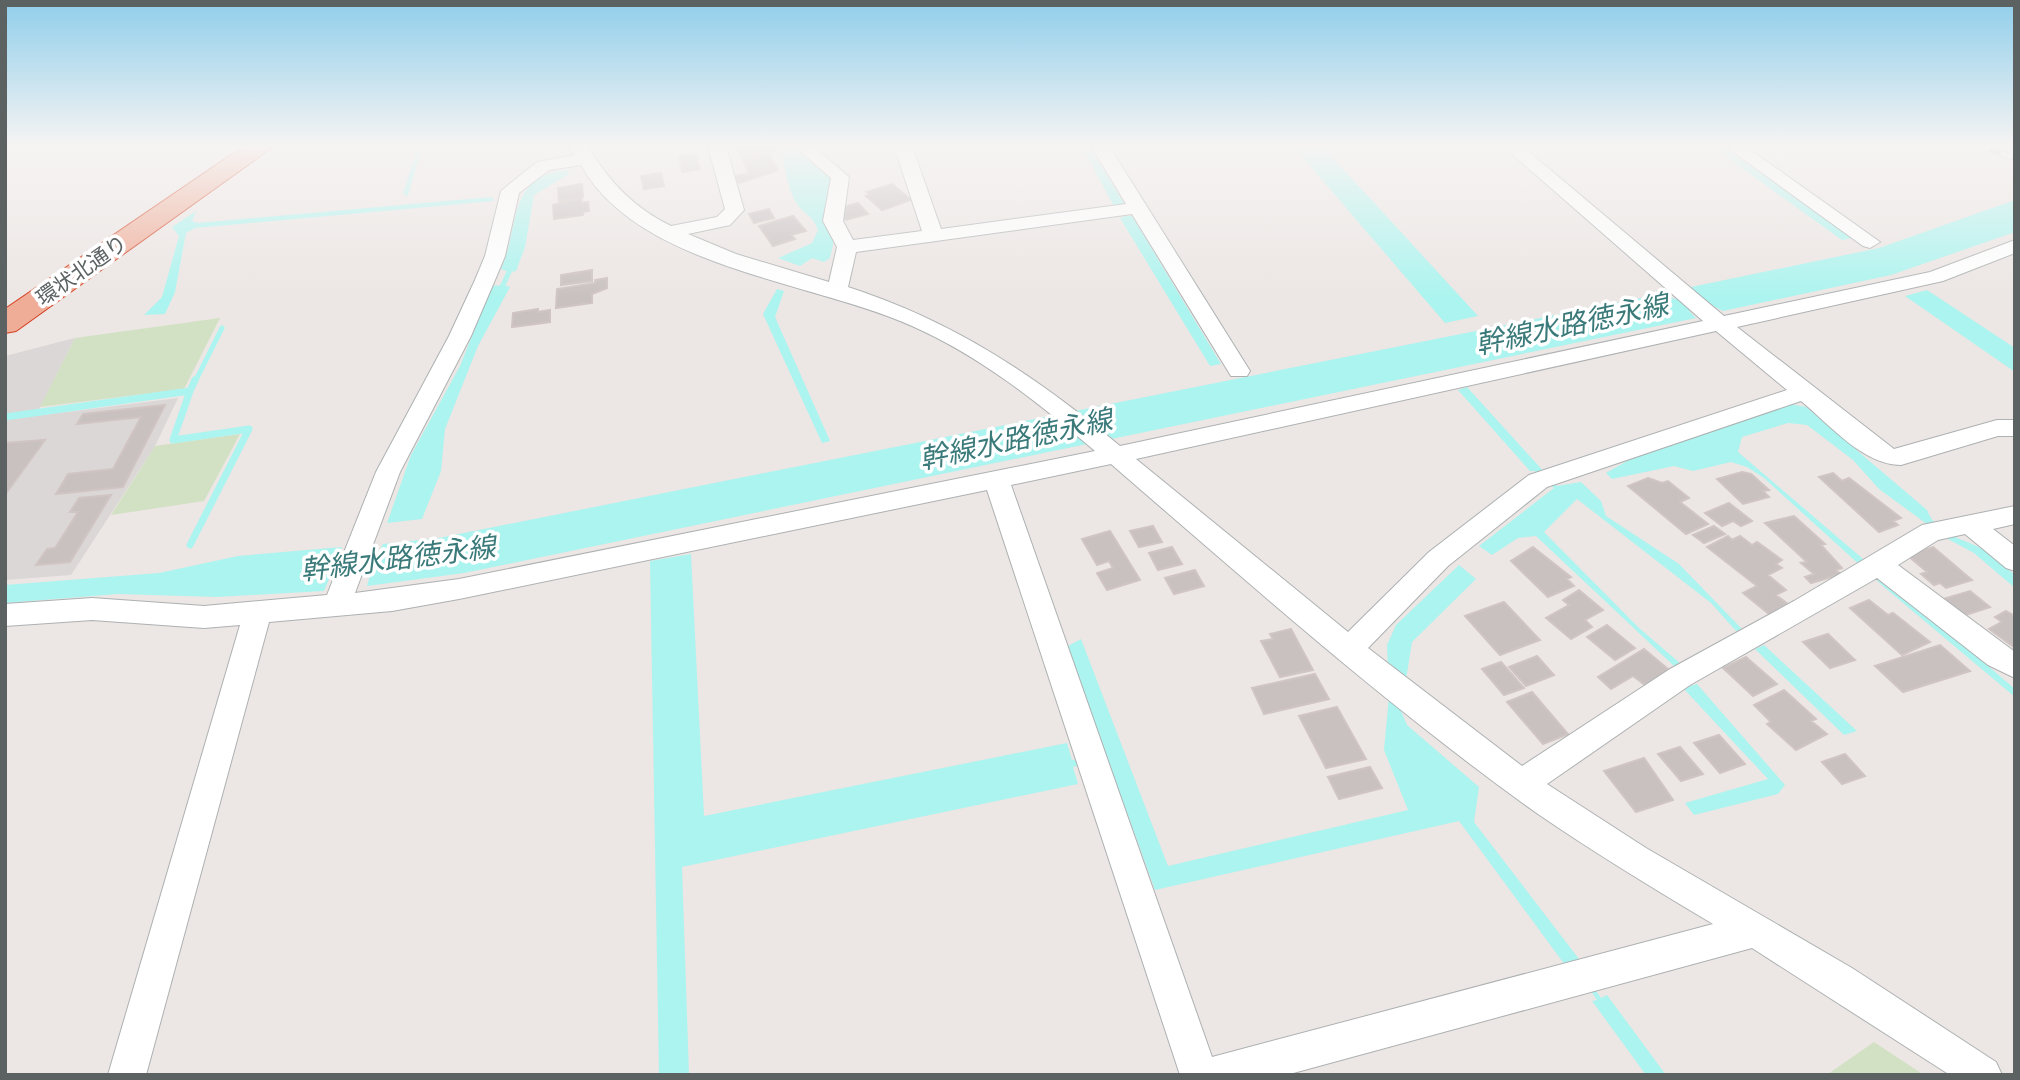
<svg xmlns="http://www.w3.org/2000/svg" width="2020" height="1080" viewBox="0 0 2020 1080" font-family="'Alegreya Sans','Noto Sans JP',sans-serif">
<rect width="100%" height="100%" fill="#ece6e4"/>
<path fill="#dbd7d6" d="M75,338l-39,78 142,-18 -23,48 -84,129 -66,5v-224z"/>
<path fill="#d2e1c3" d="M220,318l-36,71 -144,18 35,-69z
M240,434l-36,67 -93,14 44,-69z
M1874,1042l50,33 -96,-1z"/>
<path fill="#acf4ef" d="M781,146h12l41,35 -1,64 -3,13 -6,4 -12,-4 -12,8 -22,-8 34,-15 6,-13c-4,-11 -9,-14 -17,-21 -14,-15 -16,-44 -20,-63z
M1081,146h8l36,59 -3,1 5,10h5l89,148 -11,2 -90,-148 4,-1 -5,-11h-5z
M1293,146h29l156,170 -33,7z
M1711,146h12l129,92 -10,2z
M567,170l2,4 -35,21 -9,52 -9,24 -7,1 -8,-3c20,-44 5,-92 66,-99z
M492,197l2,4 -299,27 -9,5 -11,59 -10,22 -21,1 18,-18 17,-61 -7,-9 24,-16 -4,10 6,2z
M2015,200v32l-124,43 -168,36 -10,-5 -24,5 7,7 -1232,255 -97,13 3,-11 -41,4 -5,12 -107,6 -99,-3 -113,9v-18l154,-12 79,-17 104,-9 -4,12 39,-4 6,-11 56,-6 1227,-245 8,6 23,-5 -6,-7 188,-39z
M503,285l7,2 -32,59 -33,83 -4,42 -19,48 -35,4 24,-68 49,-89 32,-80z
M777,289l7,2 -9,26 55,124 -8,2 -59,-129z
M1927,290l88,58v24l-110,-76z
M1467,387l90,99 24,-4 20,19 5,15 73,48 64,66 -7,1 -25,-28 -134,-104 -33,33 95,96 42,36 -7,2 -138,-130 -18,2 -26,17 -13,-9 75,-58 -19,-17h-5l-72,-81z
M1790,404l16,3 121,103c11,27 35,27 57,40 11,6 21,17 31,25v13l-41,-35 -28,-15 -67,-49 -26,-29 -46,-35 -19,-2 -46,14 -4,15 277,237v8l-131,-110 -120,-109 -17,-11 -16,-5 -38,9 -19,-5 -62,13 -6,-6 28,-16z
M691,554l13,262 363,-73 5,17 34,-6 -38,-108 13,-7 87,227 240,-56 -24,-60 5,-54 -2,-51 9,-20 63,-60 17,14 -64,63 -11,69 6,14 72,62 -5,35 105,137 -4,3 26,36 6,-3 59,80h-20l-54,-74 5,-1 -26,-38 -6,3 -106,-144 -304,69 -47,-130 -35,7 5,17 -396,83 7,208h-30l-9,-514z
M1764,645l93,86 -13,4 -89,-86z
M1697,684l88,101 -7,9 -84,21 -9,-12 83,-24 -85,-91z"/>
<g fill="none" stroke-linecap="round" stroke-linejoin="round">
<path stroke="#acf4ef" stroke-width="5" d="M406,193l14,-47
M503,285l6,-13
M195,382l27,-54"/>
<path stroke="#acf4ef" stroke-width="7" d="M190,391l5,-11
M5,417l185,-26 -17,49 76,-11 -59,116"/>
</g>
<path fill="#c8c1c0" stroke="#d0c5c3" stroke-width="2" d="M736,146h37l3,5 -34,7z
M696,153l4,16 -18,3 -3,-16z
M769,154l9,16 -39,13 -4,-7 14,-3 -7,-13z
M661,173l3,13 -20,3 -3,-13z
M582,184l1,13 -24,4 -1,-13z
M892,184l19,16 -29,10 -16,-14 5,-2 -4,-2z
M581,198l1,5 6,-1 1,9 -6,1v3l-29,4 -1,-14z
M858,203l10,11 -22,6 -7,-7 1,-5z
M769,209l5,9 -20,5 -5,-9z
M793,216l13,15 -15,4 4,4 -22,7 -14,-20z
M592,270v11l-31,4v-10z
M607,278v10l-15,6v9l-36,5 1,-19 38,-6v-3z
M538,309v3l12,-2v12l-38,5 1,-14z
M165,405l-42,82 -67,7 12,-20 45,-5 28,-52 -64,7 6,-10z
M45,440l-40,55v-52z
M1742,472l9,2 18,16 -6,1 6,6 -26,7 -26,-25z
M1833,473l9,8 7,-3 52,40 -8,3 5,4 -19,7 -60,-55z
M1648,478l14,5 6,-2 21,17 -9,4 28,22 -22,10 -58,-48z
M111,495l-41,67 -34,3 11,-16 8,-1 23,-36h-8l9,-14z
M1729,503l23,18 -11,5 -8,-5 -11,5 -17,-13z
M1794,516l31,28 -4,1 21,23 -6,2 5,4 -30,9 -6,-6 9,-3 -13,-11 6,-1 -42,-39z
M1153,526l9,16 -23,5 -9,-16z
M1714,526l11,8 -21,9 -11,-8z
M1110,531l30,49 -33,10 -10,-17 16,-5 -4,-7 -12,4 -15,-26z
M1728,536l4,4 8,-4 12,9 5,-3 25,18 -6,4 6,4 -14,7 18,15 -10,5 12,9 -19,10 -26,-21 14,-7 -50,-39z
M1172,547l10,17 -24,6 -9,-17z
M1533,547l38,30 -4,2 7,7 -26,11 -37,-36z
M1933,547l39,33 -26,8 -6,-5 -6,2 -13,-11 6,-2 -20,-17z
M1195,570l9,16 -30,8 -9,-16z
M1579,590l24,20 -18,10 7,7 -21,12 -25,-21 23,-13 -6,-5z
M1970,591l20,16 -31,10 -19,-17z
M1869,600l19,15 5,-2 37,29 -28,13 -52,-47z
M1504,602l36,38 -40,15 -35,-39z
M2006,611l9,5v32l-26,-19 13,-7 -7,-5z
M1607,625l28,23 -20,12 -28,-23z
M1291,629l22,41 -33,7 -19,-36 12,-2 -3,-5z
M1828,634l27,26 -25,8 -27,-26z
M1940,645l30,26 -67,21 -28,-26z
M1644,649l25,21 -24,15 -12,-9 -22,13 -13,-12z
M1537,656l17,19 -28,11 -17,-19z
M1746,657l31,27 -24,12 -30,-28z
M1501,662l23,26 -20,7 -22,-26z
M1315,674l14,25 -65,15 -12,-26z
M1784,690l32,29 -5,2 16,13 -31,16 -29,-26 4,-2 -17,-17z
M1532,692l36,42 -25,10 -36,-42z
M1337,707l29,52 -40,9 -27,-52z
M1719,735l26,29 -25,9 -26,-30z
M1680,747l23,27 -22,7 -23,-27z
M1845,754l20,22 -23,8 -20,-22z
M1644,758l29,42 -37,12 -32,-41z
M1370,767l12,21 -43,11 -11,-22z"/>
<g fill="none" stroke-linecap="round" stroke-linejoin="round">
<g stroke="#adb1b2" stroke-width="2">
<path id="minor" d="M570,146h18c20,35 46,62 83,80l46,-9 8,-8 -16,-59 2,-4h18l-2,4 17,60 -14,15 -42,9 48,20 93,28 8,-35 -14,-26 8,-43 -37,-32h19l36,31 -6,44 10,19 69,-9 -28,-85h18l29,83 185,-25 -35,-58h18l141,225 -3,5h-16l-99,-162 -276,38 -8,35c107,35 186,88 272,159l583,-125 -200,-175h19l202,170 206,-44 85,-32v13l-72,28 -206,46 157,122 103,-29h18v16h-17l-97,29c-38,0 -72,-41 -100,-64l-254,86 -99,79 -80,82 154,118 148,-97 124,-68 128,-76 93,-19v18l-22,5 22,17v25l-9,-3 -41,-34 -27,6 -40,25 117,87v26l-27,-13 -111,-87 -187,107 -143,99 99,64 206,120 144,94 6,13h-52l-198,-127 -466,127h-106l-193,-585 -528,109 -67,12 -123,11 -123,453h-38l132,-450 -36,3 -112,-8 -87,6v-22l87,-6 112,8 123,-11 49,-123 73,-136 26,-56 10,-24 16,-65 36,-29 38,-7zM581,165c57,103 231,116 331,161 68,30 127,77 183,125l-636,128 -104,14 45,-121 71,-136 24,-56 10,-24 14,-63 30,-23zM1716,331l71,59 -258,85 -100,77 -81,80 -212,-173zM1111,464c139,120 278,244 427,350 57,39 116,75 175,110l-501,133 -201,-572z
M1725,146h20l135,96 -10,6 -7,-2z"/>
</g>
<g stroke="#d33f1d" stroke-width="2">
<path id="highway" d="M244,146h30l-258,185 -11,2v-24z"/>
</g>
<use href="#minor" fill="#fff" fill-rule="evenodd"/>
<use href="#highway" fill="#efad98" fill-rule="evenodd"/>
<g stroke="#afb0b0" stroke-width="6">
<path id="rail" d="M1978,146l37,12"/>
</g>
<use href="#rail" stroke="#fff" stroke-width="4.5" stroke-dasharray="12" stroke-linecap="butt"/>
</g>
<linearGradient id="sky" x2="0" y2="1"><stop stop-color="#90ceeb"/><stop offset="0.49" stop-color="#f6f4f3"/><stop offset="1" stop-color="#f6f4f3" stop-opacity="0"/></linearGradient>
<rect width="2020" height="297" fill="url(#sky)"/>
<g text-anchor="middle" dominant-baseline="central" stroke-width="7" stroke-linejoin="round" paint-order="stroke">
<g font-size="21" fill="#5c6262" stroke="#fff">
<text transform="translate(82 271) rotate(-35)">環状北通り</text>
</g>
<g font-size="28" font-style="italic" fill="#3b7a7a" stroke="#fff">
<text transform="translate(1572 326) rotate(-12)">幹線水路徳永線</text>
<text transform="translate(1016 441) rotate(-12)">幹線水路徳永線</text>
<text transform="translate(398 560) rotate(-7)">幹線水路徳永線</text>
</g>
</g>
<rect width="2020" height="1080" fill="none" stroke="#5c6262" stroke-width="14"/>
</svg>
